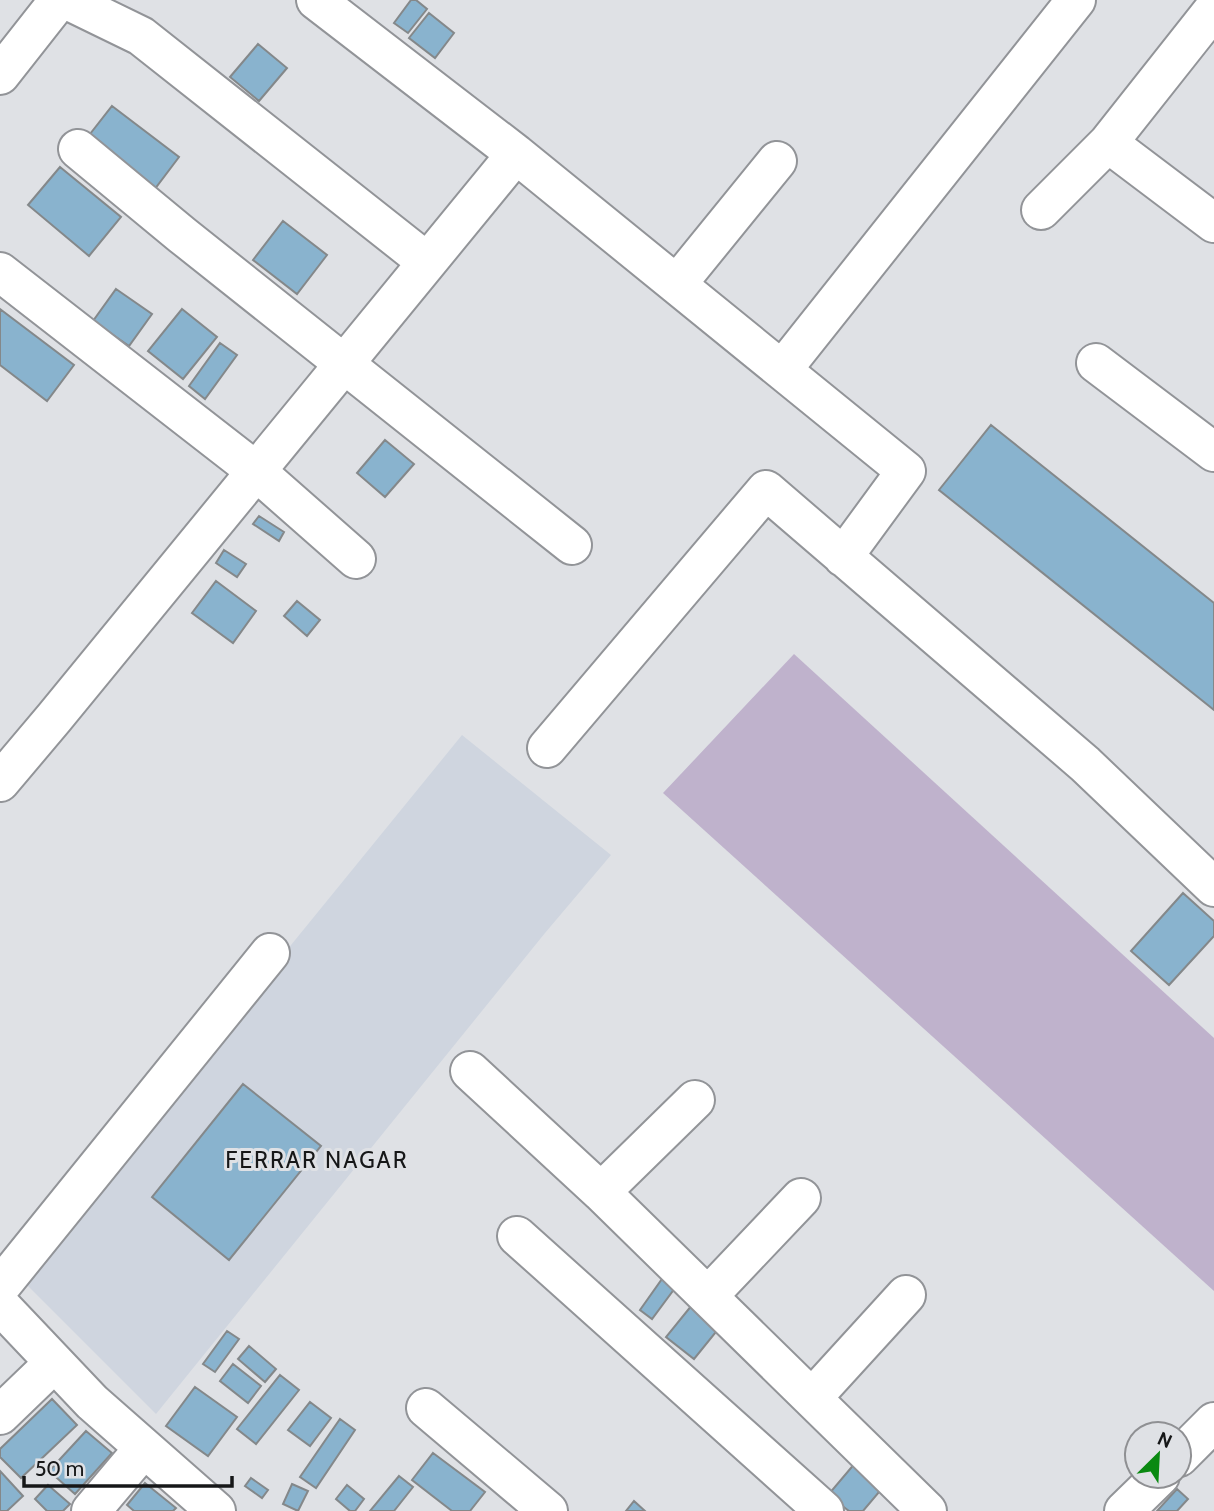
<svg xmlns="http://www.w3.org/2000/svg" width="1214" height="1511" viewBox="0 0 1214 1511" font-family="Cabin,sans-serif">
<rect width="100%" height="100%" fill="#dfe1e5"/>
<path fill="#cfd5df" d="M462,735l149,120 -66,78 -389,481 -136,-136z"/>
<path fill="#bfb2cc" d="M794,654l420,384v253l-551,-498z"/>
<path fill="#89b3ce" stroke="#84888a" stroke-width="2" d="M411,0h5l11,9 -19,24 -14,-10z
M429,13l25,20 -19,25 -26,-20z
M258,44l29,24 -28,33 -29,-24z
M112,106l67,51 -28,37 -68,-51z
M60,167l61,50 -32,39 -61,-51z
M283,221l44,34 -30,39 -44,-34z
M116,289l36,25 -23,32 -36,-25z
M0,309l74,56 -27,36 -47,-36z
M182,309l35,28 -34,42 -35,-28z
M220,343l17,12 -32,44 -16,-13z
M991,425l223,178v107l-275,-220z
M385,440l29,24 -29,33 -28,-24z
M259,516l25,16 -5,9 -26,-17z
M224,550l22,14 -9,13 -21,-14z
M216,581l40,30 -23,32 -41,-30z
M297,601l23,19 -13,16 -23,-20z
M1183,893l31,28v15l-45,49 -38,-34z
M243,1084l78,62 -92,114 -77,-63z
M662,1279l13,9 -23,31 -12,-9z
M692,1305l28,22 -26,32 -28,-22z
M227,1331l12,8 -24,33 -12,-8z
M249,1346l27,23 -11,13 -27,-23z
M233,1364l28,22 -13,17 -28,-22z
M280,1375l19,15 -43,54 -19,-15z
M195,1387l42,30 -29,39 -42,-30z
M52,1399l25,26 -56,53 -21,-21v-8z
M310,1402l21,16 -21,28 -22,-16z
M340,1419l15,11 -39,58 -16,-11z
M86,1431l26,22 -37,41 -26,-23z
M433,1453l52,39 -15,19h-18l-40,-31z
M856,1462l29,23 -22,26h-14l-21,-16z
M0,1471l23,25 -16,15h-7z
M399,1476l14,11 -19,24h-24z
M251,1478l17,12 -6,8 -17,-12z
M145,1483l31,25 -3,3h-39l-7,-6z
M292,1484l16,7 -10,20 -15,-7z
M48,1485l22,19 -7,7h-16l-12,-12z
M347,1485l17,14 -9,12h-5l-14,-12z
M1177,1489l11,10 -11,12h-20z
M634,1501l11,10h-19z"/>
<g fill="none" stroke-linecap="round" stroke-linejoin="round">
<g stroke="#929498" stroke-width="42">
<path id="minor" d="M67,0l74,36 286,226
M316,0l200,154
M0,75l59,-75
M1108,143l106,80
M78,149l104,86 390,310
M1041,210l67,-67 106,-134
M0,272l256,199 100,88
M677,284l100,-123
M1096,363l118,89
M782,370l294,-370
M547,748l219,-258 319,274 129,123
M0,782l54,-64 462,-564 390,317 -63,86
M470,1071l131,121 326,319
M601,1192l94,-92
M517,1236l307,275
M0,1287l270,-334
M708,1296l93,-98
M0,1305l92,97 124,109
M812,1398l94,-103
M426,1408l122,103
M0,1415l54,-52
M1179,1457l35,-35
M91,1511l53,-63
M1124,1511l36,-35"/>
</g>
<use href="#minor" stroke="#fff" stroke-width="38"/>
</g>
<g text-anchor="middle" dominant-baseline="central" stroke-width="6" stroke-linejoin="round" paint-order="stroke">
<g font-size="23" letter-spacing="2" fill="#161718" stroke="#dfe1e5">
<text x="317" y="1160">FERRAR NAGAR</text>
</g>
</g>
<g transform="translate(1158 1455) rotate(24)"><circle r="33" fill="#dfe1e5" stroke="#8f9093" stroke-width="2"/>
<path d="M0-5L12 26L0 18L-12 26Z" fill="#0a8911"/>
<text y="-10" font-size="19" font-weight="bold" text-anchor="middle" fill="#161718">N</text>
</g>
<path d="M24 1476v10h208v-10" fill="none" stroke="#161718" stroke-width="3.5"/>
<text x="35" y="1476" font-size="21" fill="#161718" stroke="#dfe1e5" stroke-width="5" paint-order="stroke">50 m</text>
</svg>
